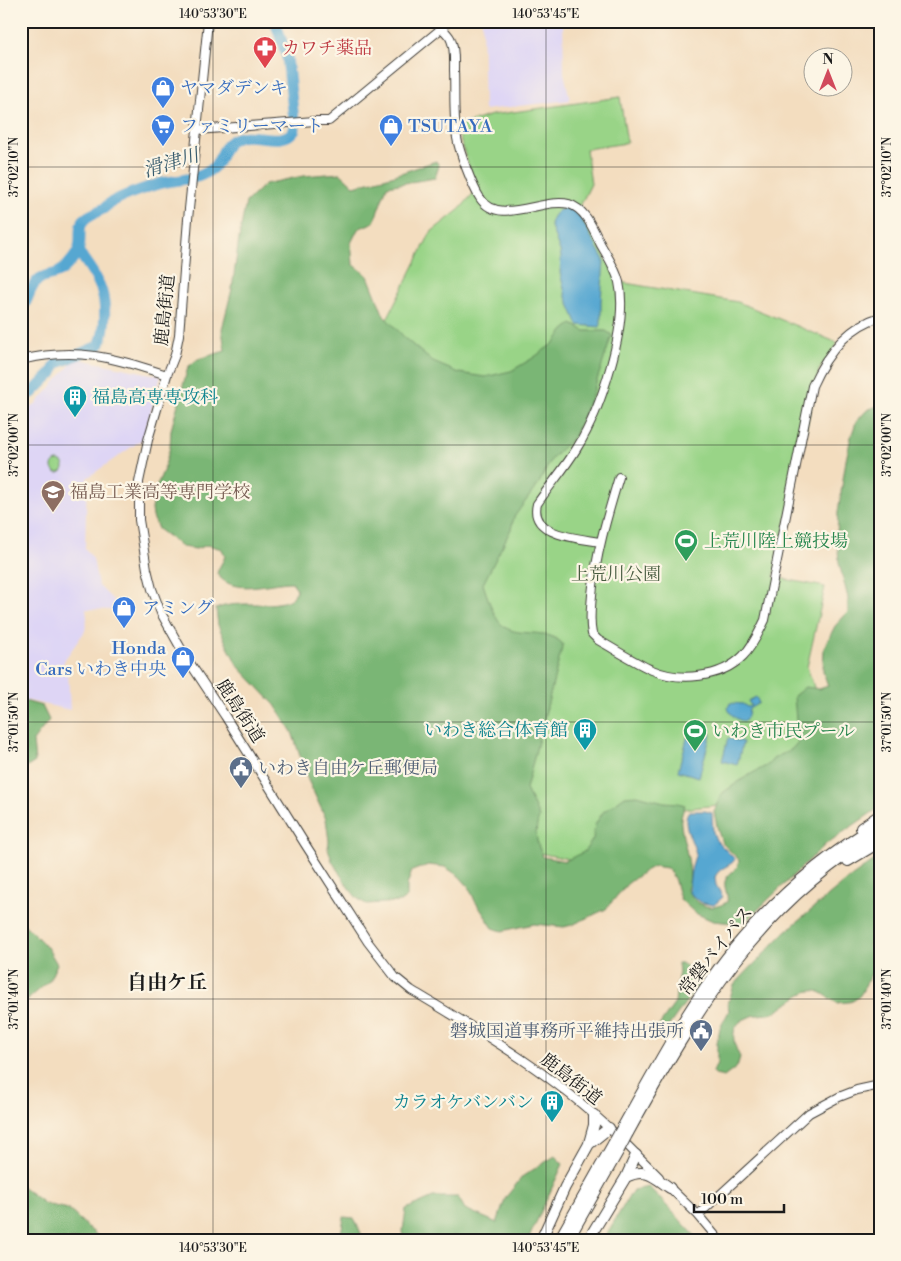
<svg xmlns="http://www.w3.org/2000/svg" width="901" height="1261" viewBox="0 0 901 1261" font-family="'Libre Bodoni','Noto Serif JP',serif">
<rect width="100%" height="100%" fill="#fcf5e5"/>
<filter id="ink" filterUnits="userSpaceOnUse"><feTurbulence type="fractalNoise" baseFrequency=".02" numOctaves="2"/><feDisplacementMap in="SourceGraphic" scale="10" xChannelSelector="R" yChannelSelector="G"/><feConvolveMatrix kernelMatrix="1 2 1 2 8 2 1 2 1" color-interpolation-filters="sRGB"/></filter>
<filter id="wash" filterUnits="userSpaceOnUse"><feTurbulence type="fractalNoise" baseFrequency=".0096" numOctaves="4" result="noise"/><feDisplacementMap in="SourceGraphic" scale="20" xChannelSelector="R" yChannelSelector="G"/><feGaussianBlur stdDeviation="1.12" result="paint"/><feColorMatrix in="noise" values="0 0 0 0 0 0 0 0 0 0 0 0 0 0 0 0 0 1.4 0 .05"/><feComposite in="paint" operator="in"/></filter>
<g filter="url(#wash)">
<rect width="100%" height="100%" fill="#f3ddbf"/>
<path fill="#ded5f5" d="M482,21h81l1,52 6,27 -86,10z
M79,359l82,17 -18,63 -56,39 -2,70 8,11 5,26 20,20 -4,5 -28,-1 1,9 -2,13 -20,28 -2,5 5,7 2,39 -49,-11v-286l16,-10 34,-39z"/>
<path fill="#99d487" stroke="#5a7852" d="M620,97l7,46 -41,6 5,35 -12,24 40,74 119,20 100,41 -19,27 -45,207 51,10 -18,80 23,66 -95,70 -61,7 -82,54 -67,-14 -140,-199 97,-262 -49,-8 -50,-54 48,-95 29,-23 16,-19 -20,-64 36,-11z
M52 467a6 6 0 1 1 12 0a6 6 0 1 1-12 0Z"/>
<path fill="#7ab674" stroke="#4b6948" d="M436,161l3,5 -4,12 -48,8 -13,36 -16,7 -7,14 2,21 15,12 16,40 24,25 25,21 26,11 26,4 26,-6 22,-13 21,-15 10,-13 8,-6 13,7h21l6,4 -21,63 -17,38 -23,24 -12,23 -25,34 -3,12 -28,55c3,9 11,34 18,40 16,16 42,1 62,20l-37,145 13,28c-5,16 -3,25 4,40l22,4 19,-9 9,-13 2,-14 8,-13 22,-16 12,-1 27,7 14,1 7,2c-2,6 -5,13 -4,19 2,22 14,45 6,66 11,16 23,22 40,12 2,-8 -5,-16 -1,-23 5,-9 12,-8 13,-19l-17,-17 -4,-12 -4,-19 7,-18 26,-18 21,-11 5,-6 19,-10 6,-7 -4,-46 11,-9 14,2 9,-3 -5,-15 1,-23 11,-22 13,-14v-14l-9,-35 -2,-28 1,-23 8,-52 5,-23 5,-15 11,-12 13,-5v402l-54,37 -83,80 -30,-3 -18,-8 -15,-14 -6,-21 -7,-10 -13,-2 -11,6 -16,12 -21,25 -34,16 -8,2 -30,-3 -32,7 -9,-3 -18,-27 -6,-14 -10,-11 -14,-9 -17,-2 -16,6 -5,14v12l-7,5 -34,2 -9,-6 -9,-11 -16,-26 -4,-13 1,-7 -3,-22 -18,-39 -16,-48 -17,-27 -37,-39 -11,-21 -9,-20 -2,-16c21,-11 65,2 78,-13 0,-1 3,-7 3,-7l-5,-7c-24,0 -58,15 -75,-8 1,-7 6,-11 8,-18l-3,-7 -14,-4 -12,4 -14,-2 -24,-18 -5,-12 -1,-8 5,-24 7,-16 6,-22 1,-17 17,-63 10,-8 27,-8 -3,-22 10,-40 8,-57 6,-30 19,-18 38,-8 37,-3 14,13 41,-11z
M21,700l21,6 7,14 -16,21 2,21 -14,9z
M880,856v77l-11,12 3,11 1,16c-8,8 -9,24 -19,28 -4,3 -12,2 -17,3 -9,-5 -16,-14 -27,-12 -10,1 -23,15 -33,20 -10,5 -20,2 -30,7 -18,7 -15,24 -7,39l-3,10 -13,10 -9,-2 -2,-3 4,-9v-20l3,-15 9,-17 -1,-7 6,-19 51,-53 66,-55z
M21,921l26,26 10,17 -8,17 -25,22 -3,28z
M678,963h4l17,15 -1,7 -38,53 -3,-2 1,-9 17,-24 2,-21 2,-10z
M555,1156l8,8 -35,76h-52l-23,-4 -5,4h-44l-1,-9 3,-22 27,-12h25l7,12 32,14 9,-26 17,-21z
M21,1186l24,18 23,5 34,31h-81z
M649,1187l50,53h-96l30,-50z
M344,1217l10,1 10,22h-24z"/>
<path fill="#57a7d1" stroke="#3a6276" d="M566,208l6,2 8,7 24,43 -3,41v23l-1,3 -22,-2 -12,-28 -6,-24 1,-15 -1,-7 -10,-27c2,-9 8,-15 16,-16z
M756,697l3,6 -10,6 -1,7 -3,5c-7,0 -15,-6 -17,-13l2,-5 13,1 4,3 4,-1 -3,-5z
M690,728l21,6 -12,43 -21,-6z
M728,738l15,4 -6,23 -15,-4z
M689,811h16l7,2 1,19 3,8 19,19c-4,8 -15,7 -20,18l1,8 7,12 -9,8 -12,-2 -13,-10c0,-12 2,-28 7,-39 -2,-11 -16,-32 -7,-43z"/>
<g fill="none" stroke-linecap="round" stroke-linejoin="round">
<path stroke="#57a7d1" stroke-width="11" d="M21,309c8,-7 7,-20 17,-29 7,-6 14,-4 21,-8 6,-3 14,-13 18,-19 7,-11 -2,-27 9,-35 5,-4 11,-6 17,-9 3,-2 5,-5 9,-7 9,-6 39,-16 50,-19 16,-4 33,-2 47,-12 12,-7 12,-23 22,-30 18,-14 51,9 64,-12l-8,-72 -12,-36
M21,398l11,-5 20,-20 4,-9 42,-18c8,-10 8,-41 4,-54 -4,-14 -15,-28 -24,-41"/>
</g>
</g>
<g filter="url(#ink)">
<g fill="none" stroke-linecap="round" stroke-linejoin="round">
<g stroke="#3c3934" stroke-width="10">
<path id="secondary" d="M208,21l-20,198 -9,116 -4,20 -8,20 -19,65 -9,42v38l8,49 5,20 9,24 23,41 41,62 80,128 63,98 27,35 16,13c70,42 142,84 201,141
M197,130l118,-9h14l113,-93c3,4 8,8 9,12 4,9 3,21 3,30 1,23 -1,46 3,68 2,13 16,50 23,60 19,29 63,-1 89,6 17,5 25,27 32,41 7,12 15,24 18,37 10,44 -19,129 -42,166 -12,20 -27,37 -40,56 -8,32 42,34 63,38
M21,360c57,-14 92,-2 146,15
M619,477c-12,40 -23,76 -27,118 -1,13 -3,25 0,39l6,6c18,10 36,22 54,30 28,12 69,8 91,-14 10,-10 16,-24 22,-36l47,-234c14,-31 34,-59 68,-69
M621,1139l38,38
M667,1185l31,30 21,25
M698,1215l111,-102 30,-16 18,-7 23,-5"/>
</g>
<g stroke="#3c3934" stroke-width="12">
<path id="highway" d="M861,828l19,-13
M848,861l32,-19
M622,1128c37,-66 76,-141 127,-197 38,-43 82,-79 131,-108
M628,1133c66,-119 130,-230 252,-300
M589,1143l5,-18v-10
M626,1177c20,-10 28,0 44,11
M541,1240l24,-53 24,-43 20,-16
M559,1240l54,-96
M568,1240l51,-90
M588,1240l38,-63 10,-22"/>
</g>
<use href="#secondary" stroke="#fff" stroke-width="8"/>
<use href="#highway" stroke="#fff" stroke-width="10"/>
<g stroke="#3c3934" stroke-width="12" stroke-linecap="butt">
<path id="highway-bridge" d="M613,1144l9,-16
M619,1150l9,-17"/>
</g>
<use href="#highway-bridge" stroke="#fff" stroke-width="10"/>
</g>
</g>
<path fill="none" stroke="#1c1c1c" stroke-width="1" stroke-opacity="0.45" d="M213,21v1219M546,21v1219M880,21v1219M21,167h859M21,445h859M21,722h859M21,999h859"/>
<defs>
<g id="pharmacy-pin" transform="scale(1.25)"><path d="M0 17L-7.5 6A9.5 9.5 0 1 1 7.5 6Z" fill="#e0444e" stroke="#fcf5e5"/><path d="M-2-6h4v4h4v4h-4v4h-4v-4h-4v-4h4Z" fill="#fff"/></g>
<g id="shop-pin" transform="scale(1.25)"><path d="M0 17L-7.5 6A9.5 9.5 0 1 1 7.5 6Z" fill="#3f7fe0" stroke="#fcf5e5"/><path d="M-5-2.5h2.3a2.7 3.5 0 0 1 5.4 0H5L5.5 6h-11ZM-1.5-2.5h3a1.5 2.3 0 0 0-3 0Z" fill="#fff"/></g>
<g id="supermarket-pin" transform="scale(1.25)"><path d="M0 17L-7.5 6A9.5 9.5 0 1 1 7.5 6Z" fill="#3f7fe0" stroke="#fcf5e5"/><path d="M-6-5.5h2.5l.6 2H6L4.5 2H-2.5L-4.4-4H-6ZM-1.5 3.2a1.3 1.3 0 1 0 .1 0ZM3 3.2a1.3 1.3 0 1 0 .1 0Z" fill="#fff"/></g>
<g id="building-pin" transform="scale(1.25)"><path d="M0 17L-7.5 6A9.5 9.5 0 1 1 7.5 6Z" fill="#0f9aa8" stroke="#fcf5e5"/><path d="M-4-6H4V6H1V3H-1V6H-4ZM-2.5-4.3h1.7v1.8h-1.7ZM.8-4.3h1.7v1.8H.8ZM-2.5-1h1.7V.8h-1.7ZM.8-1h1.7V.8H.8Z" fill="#fff"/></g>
<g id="university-pin" transform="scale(1.25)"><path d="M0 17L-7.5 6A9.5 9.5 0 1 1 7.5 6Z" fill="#8d6e63" stroke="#fcf5e5"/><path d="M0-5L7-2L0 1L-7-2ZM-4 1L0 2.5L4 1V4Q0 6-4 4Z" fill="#fff"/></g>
<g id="stadium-pin" transform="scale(1.25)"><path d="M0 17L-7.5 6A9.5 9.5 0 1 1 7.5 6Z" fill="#2e9e5b" stroke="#fcf5e5"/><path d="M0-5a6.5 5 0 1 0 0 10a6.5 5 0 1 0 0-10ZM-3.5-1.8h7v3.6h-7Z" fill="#fff"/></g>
<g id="civic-pin" transform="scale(1.25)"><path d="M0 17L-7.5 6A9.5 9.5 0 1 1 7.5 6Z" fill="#5c6f8a" stroke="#fcf5e5"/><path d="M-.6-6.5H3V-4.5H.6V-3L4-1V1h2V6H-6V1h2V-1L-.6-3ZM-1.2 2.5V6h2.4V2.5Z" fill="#fff"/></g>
</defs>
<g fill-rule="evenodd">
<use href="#pharmacy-pin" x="265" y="48"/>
<use href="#shop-pin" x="163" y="88"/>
<use href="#supermarket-pin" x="163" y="126"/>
<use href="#shop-pin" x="391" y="126"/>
<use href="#building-pin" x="75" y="397"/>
<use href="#university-pin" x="53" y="492"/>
<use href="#stadium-pin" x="686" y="541"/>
<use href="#shop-pin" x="124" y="608"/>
<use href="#shop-pin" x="183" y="658"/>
<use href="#building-pin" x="585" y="730"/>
<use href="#stadium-pin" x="695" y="731"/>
<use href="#civic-pin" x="241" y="768"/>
<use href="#civic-pin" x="701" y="1031"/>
<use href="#building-pin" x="552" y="1102"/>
</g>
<g text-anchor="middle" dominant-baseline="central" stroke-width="4.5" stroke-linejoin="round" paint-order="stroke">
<g font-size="18" fill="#be3a42" stroke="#fcf5e5" text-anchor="start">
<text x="282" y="48">カワチ薬品</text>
</g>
<g font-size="18" fill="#366cbe" stroke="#fcf5e5" text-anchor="start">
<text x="180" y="88">ヤマダデンキ</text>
<text x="180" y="126">ファミリーマート</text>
<text x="408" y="126">TSUTAYA</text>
<text x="142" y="608">アミング</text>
<text x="166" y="648" text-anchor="end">Honda<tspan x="166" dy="21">Cars いわき中央</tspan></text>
</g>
<g font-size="18" fill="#1c1c1c" stroke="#fcf5e5">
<text transform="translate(165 310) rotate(-84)">鹿島街道</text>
<text transform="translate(240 711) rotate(57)">鹿島街道</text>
<text transform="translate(716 951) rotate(-52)">常磐バイパス</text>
<text transform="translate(571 1079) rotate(38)">鹿島街道</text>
</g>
<g font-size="18" fill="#0d838f" stroke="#fcf5e5" text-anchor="end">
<text x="92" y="397" text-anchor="start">福島高専専攻科</text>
<text x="568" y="730">いわき総合体育館</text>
<text x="534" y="1102">カラオケバンバン</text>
</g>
<g font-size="18" fill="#785e54" stroke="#fcf5e5" text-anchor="start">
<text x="70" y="492">福島工業高等専門学校</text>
</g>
<g font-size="18" fill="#27864d" stroke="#fcf5e5" text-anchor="start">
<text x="704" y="541">上荒川陸上競技場</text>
<text x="712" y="731">いわき市民プール</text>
</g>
<g font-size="18" fill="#485c41" stroke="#fcf5e5">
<text x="616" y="574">上荒川公園</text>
</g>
<g font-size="18" fill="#4e5e75" stroke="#fcf5e5" text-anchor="start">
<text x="258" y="768">いわき自由ケ丘郵便局</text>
<text x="684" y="1031" text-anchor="end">磐城国道事務所平維持出張所</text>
</g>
<g font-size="19" font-style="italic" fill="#375b6d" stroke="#fcf5e5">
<text transform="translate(171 163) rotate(-17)">滑津川</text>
</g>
<g font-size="20" font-weight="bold" fill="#1c1c1c" stroke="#fcf5e5">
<text x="167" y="983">自由ケ丘</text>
</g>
</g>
<rect width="901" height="1261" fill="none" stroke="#fcf5e5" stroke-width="55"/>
<g transform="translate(828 72)"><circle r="24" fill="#fcf5e5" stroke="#a29e95"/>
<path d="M0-4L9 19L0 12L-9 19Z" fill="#d1495b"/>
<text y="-8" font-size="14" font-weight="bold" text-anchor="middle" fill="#1c1c1c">N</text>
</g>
<path d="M694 1204v8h90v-8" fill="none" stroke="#1c1c1c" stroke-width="2.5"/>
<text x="701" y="1204" font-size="15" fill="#1c1c1c" stroke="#fcf5e5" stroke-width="4" paint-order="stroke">100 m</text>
<rect x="28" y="28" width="846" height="1206" fill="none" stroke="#1c1c1c" stroke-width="2"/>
<g font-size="12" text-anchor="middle" fill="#1c1c1c">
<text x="213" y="18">140°53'30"E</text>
<text x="546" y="18">140°53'45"E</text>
<text transform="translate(14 167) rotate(-90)" y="4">37°02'10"N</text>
<text transform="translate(887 167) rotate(-90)" y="4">37°02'10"N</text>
<text transform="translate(14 445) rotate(-90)" y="4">37°02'00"N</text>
<text transform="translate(887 445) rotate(-90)" y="4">37°02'00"N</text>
<text transform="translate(14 722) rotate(-90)" y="4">37°01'50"N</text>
<text transform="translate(887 722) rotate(-90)" y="4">37°01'50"N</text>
<text transform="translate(14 999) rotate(-90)" y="4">37°01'40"N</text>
<text transform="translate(887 999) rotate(-90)" y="4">37°01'40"N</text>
<text x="213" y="1252">140°53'30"E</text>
<text x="546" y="1252">140°53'45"E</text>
</g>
</svg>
